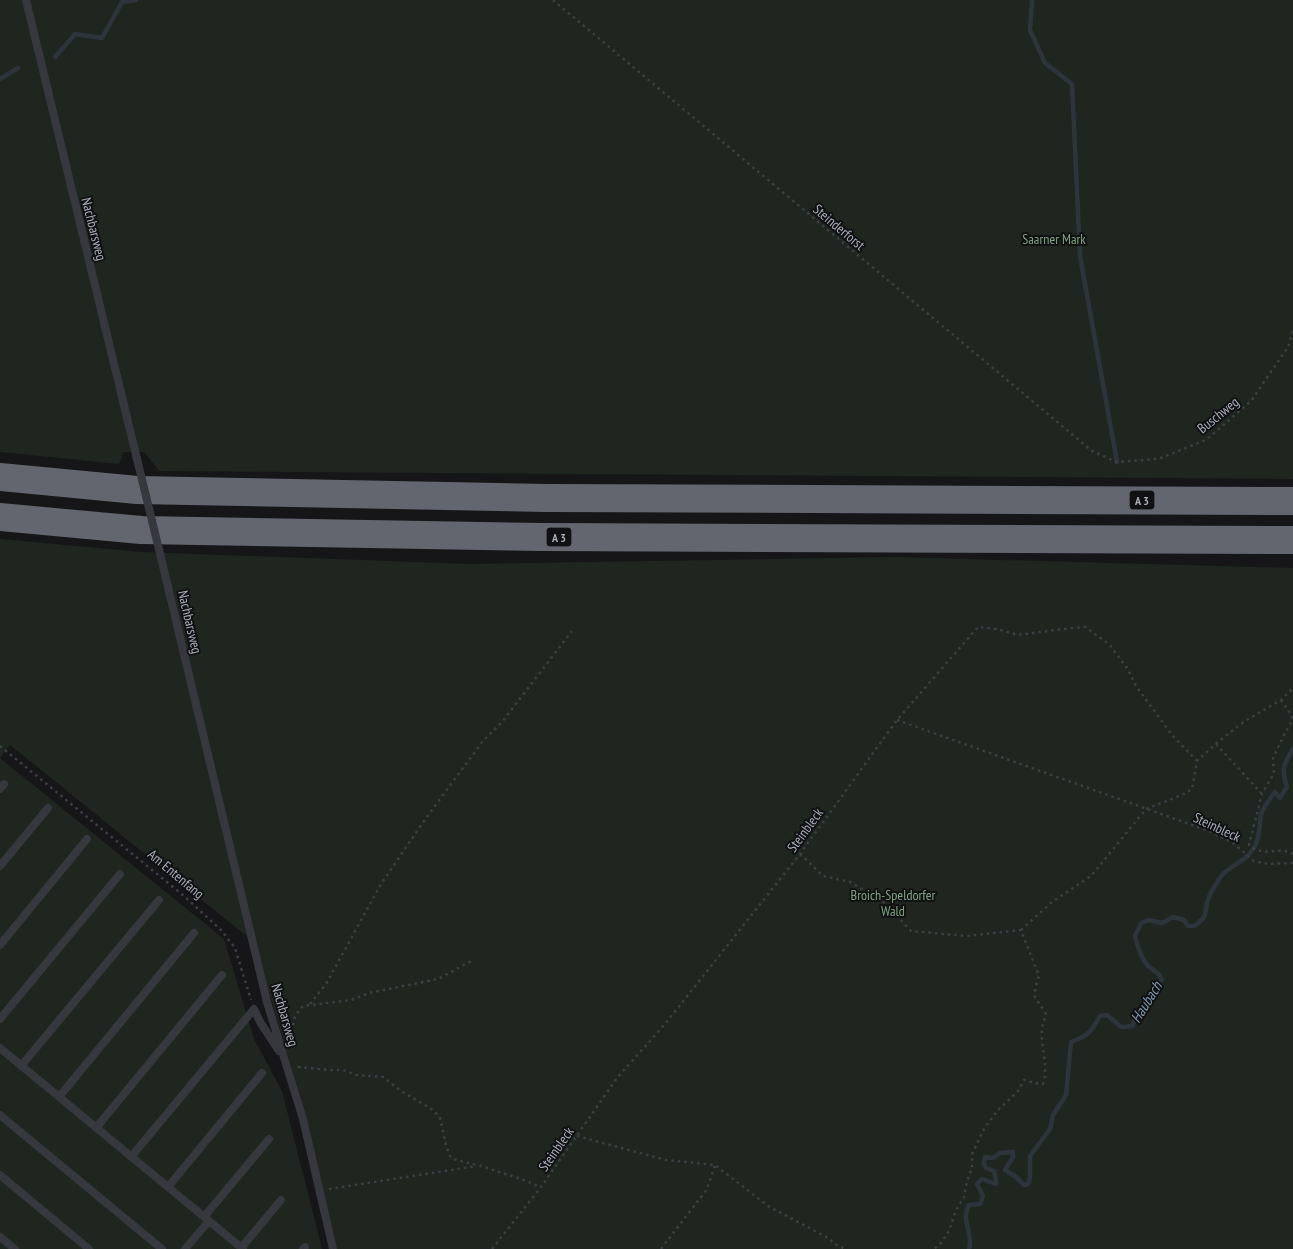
<svg xmlns="http://www.w3.org/2000/svg" width="1293" height="1249" viewBox="0 0 1293 1249" font-family="'PT Sans Narrow',sans-serif">
<rect width="100%" height="100%" fill="#161618"/>
<path fill="#1e261f" d="M0,0h1293v479l-1134,-8 -15,-19h-20l-5,12 -119,-12z
M0,539l142,13 328,12 425,-7 398,11v681h-956l-35,-147 -48,-160 -244,-197 -10,13 224,181 30,100 28,52 40,158h-322z"/>
<g fill="none" stroke-linecap="round" stroke-linejoin="round">
<path stroke="#2c353c" stroke-width="4.5" d="M1032,0l-2,30 15,33 27,21 8,172 37,206
M55,57l20,-23 27,4 20,-36 14,-2
M0,79l18,-11
M969,1249c5,-15 -9,-29 0,-44l11,-1 3,-8 -6,-12 5,-5 14,5v-4l-2,-9 -8,-3 -2,-4 1,-7 8,1 7,-5 13,-1v5l-8,13 11,7 8,8 4,-1 2,-6v-22l20,-27 3,-14 13,-20 5,-53c17,-6 20,-10 29,-26l7,-1 14,12 12,-1 1,-6 17,-19 2,-13 9,-8c-3,-8 -8,-9 -14,-14 -7,-8 -11,-21 -13,-30l6,-13 8,-3 13,3 11,-6 11,3 4,6h6c18,-12 8,-15 15,-29 1,-4 12,-21 14,-23 11,-11 23,-12 32,-28 5,-10 4,-20 6,-31 2,-8 9,-16 14,-23l5,6 7,-11c-6,-18 -4,-22 6,-38"/>
<path stroke="#3d3f44" stroke-width="2.5" stroke-dasharray="2.5 4" stroke-linecap="butt" d="M553,0l539,451 25,11 41,-3 48,-19 45,-39 37,-54 5,-16
M1281,700l11,16 -1,7 -5,8 -13,27 1,15 -12,21 -13,51c18,14 27,0 44,9
M897,720l312,111 24,12 21,18 14,3 25,-1
M1216,744l46,50
M0,746l184,150 37,34 14,18 16,52
M800,854l23,22 27,6 35,21 26,28 56,5 54,-6 18,46 -4,12v9l11,17c-3,9 -5,16 -4,25 1,16 6,28 1,45h-4l-15,-4 -6,11 -21,20 -12,16 -13,27v15l-5,12 -3,16 -8,13 -7,21 -8,12 -7,6
M1021,930l31,-28 39,-26 55,-67 36,-14 10,-6 5,-28 22,-20 26,-20 36,-21 12,-12
M310,1004l16,-20 55,-100 45,-66 57,-77 19,-19 70,-91
M290,1038l5,-22 8,-10 48,-6 18,-7 69,-14 35,-19
M298,1067l31,3h14l13,5 27,2 18,14 32,19 7,8 6,27 4,11 3,3 28,7 43,14 16,7
M577,1136l89,24 49,5 53,41 60,32 10,8 8,3
M329,1189l148,-23
M492,1249l49,-62 76,-109 48,-54 135,-170 97,-134 81,-93 18,2 22,6 45,-6 22,-2 25,18 17,23 9,18 36,49 25,26
M661,1249l46,-60 8,-24"/>
<path stroke="#37383d" stroke-width="8" d="M26,0l111,459
M163,566l104,436 36,117 30,130
M0,789l4,-5
M0,866l48,-58
M0,945l87,-106
M0,1019l120,-145
M0,1048l243,201
M21,1066l138,-166
M59,1097l135,-164
M0,1115l162,134
M96,1128l126,-153
M131,1157l123,-148 6,13 19,29
M0,1175l89,74
M168,1187l94,-114
M204,1217l65,-78
M0,1237l15,12
M241,1248l40,-48
M185,1249l24,-28
M303,1249l2,-2"/>
<path stroke="#63666e" stroke-width="28" d="M0,477l137,13 410,8 746,3
M0,517l141,13 401,7 751,3"/>
<path stroke="#37383d" stroke-width="8" d="M137,459l26,107"/>
</g>
<g text-anchor="middle" dominant-baseline="central" stroke-width="4" stroke-linejoin="round" paint-order="stroke">
<g fill="#111113" stroke="#7b7e86" stroke-width="1">
<rect x="1129.5" y="490.5" width="25" height="19" rx="4"/>
<rect x="546.5" y="527.5" width="25" height="19" rx="4"/>
</g>
<g font-size="12" font-weight="bold" fill="#a8adb8">
<text x="1142" y="500">A 3</text>
<text x="559" y="537">A 3</text>
</g>
<g font-size="14" fill="#a8adb8" stroke="#111113">
<text transform="translate(839 227) rotate(40)">Steinderforst</text>
<text transform="translate(94 229) rotate(76)">Nachbarsweg</text>
<text transform="translate(1218 415) rotate(-39)">Buschweg</text>
<text transform="translate(190 622) rotate(77)">Nachbarsweg</text>
<text transform="translate(1217 827) rotate(25)">Steinbleck</text>
<text transform="translate(805 830) rotate(-54)">Steinbleck</text>
<text transform="translate(176 874) rotate(40)">Am Entenfang</text>
<text transform="translate(285 1015) rotate(74)">Nachbarsweg</text>
<text transform="translate(556 1149) rotate(-55)">Steinbleck</text>
</g>
<g font-size="14" fill="#7fa381" stroke="#111113">
<text x="1054" y="239">Saarner Mark</text>
<text x="893" y="895">Broich-Speldorfer<tspan x="893" dy="16">Wald</tspan></text>
</g>
<g font-size="15" font-style="italic" fill="#7f9bb3" stroke="#111113">
<text transform="translate(1146 1002) rotate(-58)">Haubach</text>
</g>
</g>
</svg>
